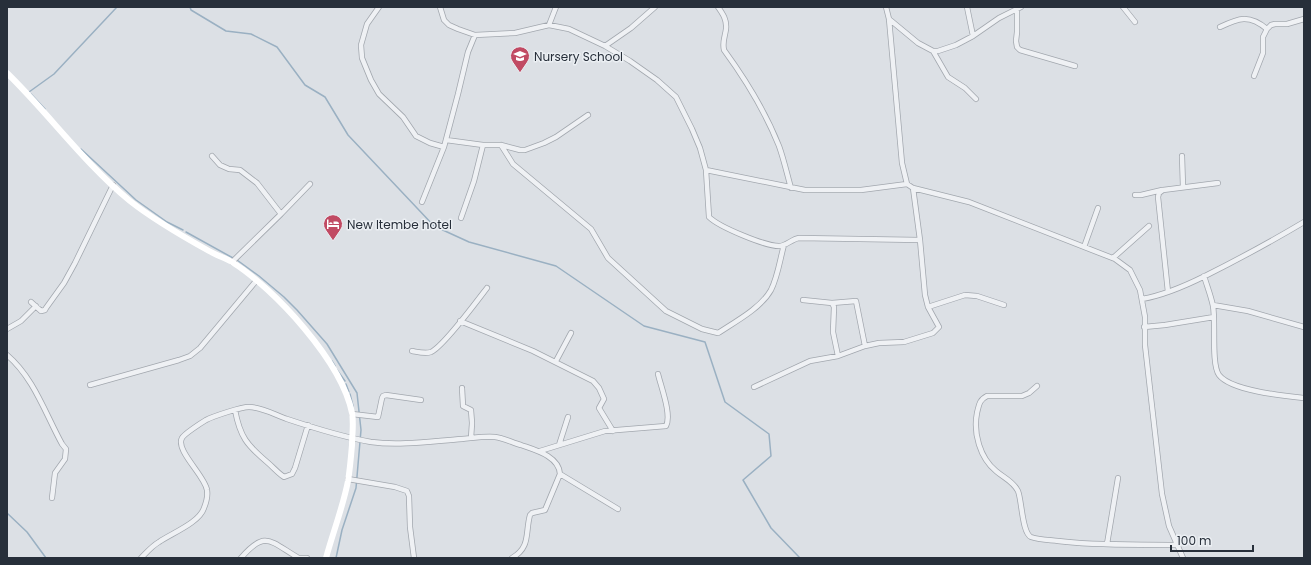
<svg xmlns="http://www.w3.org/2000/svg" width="1311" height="565" viewBox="0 0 1311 565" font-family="Poppins,sans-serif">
<rect width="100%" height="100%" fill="#dce0e5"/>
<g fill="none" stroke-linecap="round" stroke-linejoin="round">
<path stroke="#9ab0c2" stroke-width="1.5" d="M190,7l1,3 35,21 25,3 26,13 28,38 20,12 23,38 86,91 35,16 87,24 88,60 61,16 20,60 44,32 2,22 -28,24 28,48 29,30
M29,92l25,-18 63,-67
M31,94l14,15
M81,149l55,51 31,22 16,8
M186,232l47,26
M237,260l22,16 25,21 13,13 30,34 30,49 4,37 -5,58 -14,42 -6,28
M332,361l3,5
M337,370l8,11
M346,384l3,8
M350,394l3,12
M7,513l20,19 19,26"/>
<g stroke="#a2a7ae" stroke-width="6">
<path id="street" d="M379,7l-12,17 -6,21 1,13 9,22 8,14 24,23 13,19 14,7 14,4
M440,7l4,13 5,5 9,4 17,6 40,-2 34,-8 20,4 36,17 25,15 27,19 19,17 16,32 8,19 6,22 3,47c10,10 56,29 70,29 7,0 13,-7 20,-8l121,2
M718,7c5,7 9,13 8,22 -1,8 -4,13 -2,21 22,30 41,61 55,96 5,14 8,28 12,42
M886,7l3,12 13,144 5,21
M967,7l6,29
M1123,7l12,15
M1017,9v23l-1,9 1,6 3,3 55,16
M889,19l29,24 15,8h5l18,-6 17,-9 26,-18 22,-11
M549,25l7,-18
M1220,27c19,-9 29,-13 47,2
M605,46l26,-18 24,-21
M933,51l15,26 17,11 11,11
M1254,76l9,-23v-16l4,-8 4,-4 4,-1h12l17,-5
M446,140l37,5h18l19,5h5l19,-7 12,-6 32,-22
M501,145l12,19 78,65 17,29 58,53 36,18 16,4c17,-11 43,-25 53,-43 7,-14 9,-31 13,-45
M212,156l8,9 9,4 11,1 17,13 24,31
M1182,156l1,31
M706,170l99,20h56l46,-6 6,4 56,14 146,57 15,11 10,20 5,27v28l17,149 7,32 14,32
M1135,195h6l21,-5
M422,202l22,-55 14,-53 10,-42 7,-17
M461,218l13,-37 9,-36
M1084,247l14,-39
M1113,258l36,-32
M232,262l49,-48 29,-30
M1204,276c3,10 7,20 9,30 3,16 -2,58 6,69 12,16 66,21 85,23
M1168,292l-10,-95 1,-4 4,-3 55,-7
M1142,299c23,-4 43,-13 63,-23 34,-17 67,-35 99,-54
M803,300l29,3 2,4 -1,25 5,24
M31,302l10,9 4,-1 1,-2 18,-25 11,-20 38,-78
M832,303l24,-2 9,45
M1213,305l35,6 56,16
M928,307l37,-12 12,1 27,9
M460,321l73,30 60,30 6,7 5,11 -5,9 14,23
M1144,327l21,-2 49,-8
M7,329l14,-8 15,-15
M412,351c6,1 13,3 19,1 12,-5 46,-51 56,-64
M7,355c27,23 38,58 55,89l4,5 -1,10 -10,14 -3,25
M556,361l15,-28
M90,385l89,-25 11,-4 10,-8 56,-67
M1037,386l-8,7 -7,3h-35c-8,4 -8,9 -10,17 -4,20 3,45 19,58 8,7 17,10 22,20 4,10 4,42 13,46 8,3 19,3 27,4 39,5 79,3 119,4
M754,387l56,-26 28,-5 27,-10 14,-3 25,-1 29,-9 6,-6 -11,-20 -3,-12 -5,-55 -7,-52
M462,388l1,18 8,4 1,13 -1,15
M235,410c5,27 12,35 32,52 6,5 11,11 17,15l8,-3 3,-6 13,-43
M352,414l26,3 4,-19 1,-2 3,-1 35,5
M559,445l9,-28
M540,451l65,-20 61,-5c6,-11 -5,-39 -8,-52
M560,474l58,35
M348,479l47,8 12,4 2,5 1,31 4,31
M1107,544l11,-66
M141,558c6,-6 11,-12 18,-16 13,-9 40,-19 45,-34 2,-5 4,-12 3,-18 -2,-14 -32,-40 -25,-52 2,-4 19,-15 24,-18 8,-4 35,-13 43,-13 13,0 26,8 38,12 27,9 56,18 84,23 29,4 62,-1 91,-3 11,-1 22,-3 33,-2 9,1 18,6 26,8 14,5 38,11 39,29l-15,36 -13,3 -2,2c-5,18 1,32 -18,43
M241,558c24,-28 29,-17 56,-1
M295,558h12"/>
</g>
<use href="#street" stroke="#eff1f4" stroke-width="4.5"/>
<path stroke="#fff" stroke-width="6" d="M7,73c42,41 77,90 123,128 24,19 52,35 79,50 7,4 16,7 23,11 43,27 110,100 120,151 2,10 0,22 0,32 -1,12 -2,24 -4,36 -5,26 -15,51 -22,77"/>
</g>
<defs>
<g id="school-pin" transform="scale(1)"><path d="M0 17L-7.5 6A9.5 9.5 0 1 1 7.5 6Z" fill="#c14a63" stroke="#ebeff3"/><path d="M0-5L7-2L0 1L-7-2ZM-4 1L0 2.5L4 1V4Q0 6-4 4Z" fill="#fff"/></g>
<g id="hotel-pin" transform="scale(1)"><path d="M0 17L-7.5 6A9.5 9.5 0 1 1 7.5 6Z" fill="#c14a63" stroke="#ebeff3"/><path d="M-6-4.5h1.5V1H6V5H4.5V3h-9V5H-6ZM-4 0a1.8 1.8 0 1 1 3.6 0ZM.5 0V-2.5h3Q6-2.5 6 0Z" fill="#fff"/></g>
</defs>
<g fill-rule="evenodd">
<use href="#school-pin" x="520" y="56"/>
<use href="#hotel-pin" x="333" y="224"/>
</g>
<g text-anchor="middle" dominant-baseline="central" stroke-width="3" stroke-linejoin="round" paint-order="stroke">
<g font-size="12" fill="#272f3a" stroke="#ebeff3" text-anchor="start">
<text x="534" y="56">Nursery School</text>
<text x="347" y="224">New Itembe hotel</text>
</g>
</g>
<rect width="1311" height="565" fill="none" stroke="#272f3a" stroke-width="16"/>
<path d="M1171 545v6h82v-6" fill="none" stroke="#272f3a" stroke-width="2"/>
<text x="1177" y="545" font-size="12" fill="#272f3a" stroke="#ebeff3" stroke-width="3" paint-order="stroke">100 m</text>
</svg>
